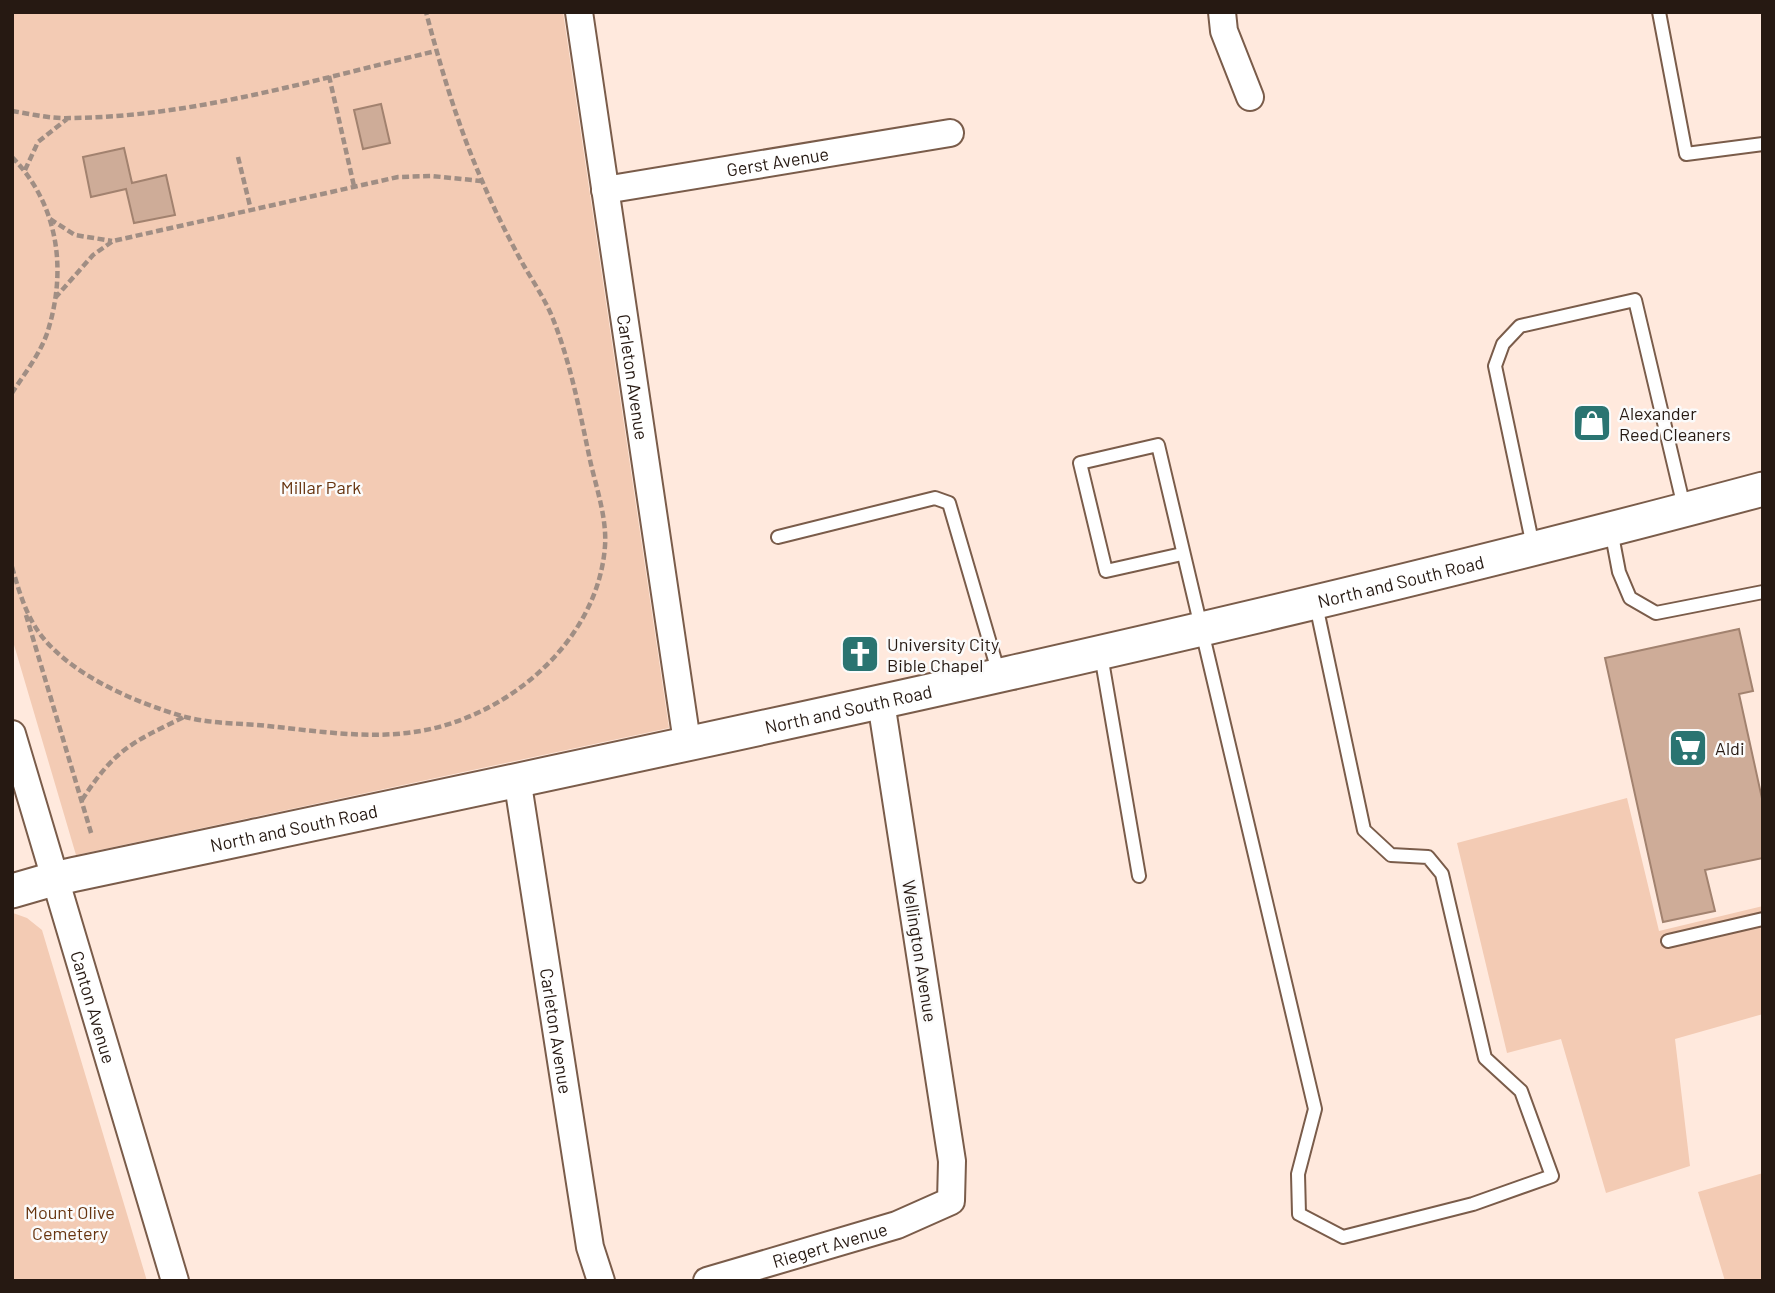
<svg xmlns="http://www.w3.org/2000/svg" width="1775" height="1293" viewBox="0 0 1775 1293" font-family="Barlow,sans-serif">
<rect width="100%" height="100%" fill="#ffe9dd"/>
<path fill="#f3cbb4" d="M12,12h551l106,716 -593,127 -64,-217z
M1627,798l32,133 104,-25v108l-88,25 15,127 -84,27 -45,-154 -54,14 -50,-210z
M13,913l14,5 15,12 105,351h-135z
M1763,1173v108h-38l-27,-89z"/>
<path fill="#ceac98" stroke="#a2826f" stroke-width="2" d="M381,104l9,39 -27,6 -9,-39z
M124,148l8,35 34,-8 9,40 -41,8 -8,-34 -35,8 -8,-40z
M1739,629l14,62 -14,3 24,109v55l-58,12 10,41 -52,11 -58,-264z"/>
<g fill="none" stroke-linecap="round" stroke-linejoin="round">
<g stroke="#7a5c4a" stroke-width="16">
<path id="service" d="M1659,12l27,142 77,-10
M1611,530l8,42 11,26 26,15 107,-21
M778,537l157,-39 14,5 50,171
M1533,546l-38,-180 8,-22 17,-18 115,-26 49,207
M1182,554l-76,17 -26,-108 78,-18 157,664 -17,65 1,40 44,23 130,-33 79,-28 -31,-85 -36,-33 -43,-184 -14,-17 -37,-2 -27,-25 -48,-225
M1101,655l38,221
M1668,941l95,-22"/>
</g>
<g stroke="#7a5c4a" stroke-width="30">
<g id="minor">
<path id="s1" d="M579,12l108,730"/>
<path d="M1222,12l2,19 26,66"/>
<path id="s2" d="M605,190l345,-57"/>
<path id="s3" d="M12,734l163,547"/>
<path id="s4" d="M517,778l73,469 11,34"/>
<path id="s5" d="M707,1281l190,-56 54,-24 1,-40 -71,-459"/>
</g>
</g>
<g stroke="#7a5c4a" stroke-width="37">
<g id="tertiary">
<path id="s6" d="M12,891l45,-13c570,-121 1143,-238 1706,-389"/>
</g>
</g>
<path stroke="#a08e84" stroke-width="4.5" stroke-dasharray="7 3.5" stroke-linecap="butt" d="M329,76l25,110
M12,111c19,3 39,8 58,7 125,-1 246,-39 366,-67
M12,157c45,46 55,109 37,170 -6,23 -24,46 -37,66
M238,157l13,53
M25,170l13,-28 29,-23
M50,219l25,16 37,6
M55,298l38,-43 20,-14 285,-64 34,-1 49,5
M12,567c7,24 13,46 28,67 31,41 94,68 142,82 27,8 59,7 86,10 48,5 99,13 146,6 92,-13 184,-90 191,-186 2,-28 -9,-59 -15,-86 -10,-47 -19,-96 -37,-141 -7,-18 -19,-36 -29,-53 -15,-27 -29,-55 -41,-83 -24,-54 -42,-114 -57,-171
M26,615l66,221
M82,800c33,-51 49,-57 102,-83"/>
<use href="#service" stroke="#fff" stroke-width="12"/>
<use href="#minor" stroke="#fff" stroke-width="26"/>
<use href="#tertiary" stroke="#fff" stroke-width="33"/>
</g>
<defs>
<g id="shop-square" transform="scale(2.0125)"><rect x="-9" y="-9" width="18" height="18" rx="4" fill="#2a7471" stroke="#fbfbfb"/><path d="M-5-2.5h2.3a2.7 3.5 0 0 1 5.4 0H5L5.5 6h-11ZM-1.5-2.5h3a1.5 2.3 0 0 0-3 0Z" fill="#fff"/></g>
<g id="church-square" transform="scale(2.0125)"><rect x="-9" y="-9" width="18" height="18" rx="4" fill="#2a7471" stroke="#fbfbfb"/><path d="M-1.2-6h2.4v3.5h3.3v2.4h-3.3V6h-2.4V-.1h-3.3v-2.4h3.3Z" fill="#fff"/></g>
<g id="supermarket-square" transform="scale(2.0125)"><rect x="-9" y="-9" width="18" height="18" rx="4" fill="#2a7471" stroke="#fbfbfb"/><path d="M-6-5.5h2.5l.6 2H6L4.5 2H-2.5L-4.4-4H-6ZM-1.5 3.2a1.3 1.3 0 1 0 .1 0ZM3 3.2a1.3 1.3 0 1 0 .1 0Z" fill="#fff"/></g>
</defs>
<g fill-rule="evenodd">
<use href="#shop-square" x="1592" y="423"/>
<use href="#church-square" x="860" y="654"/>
<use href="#supermarket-square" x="1688" y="748"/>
</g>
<g text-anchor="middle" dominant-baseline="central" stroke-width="5" stroke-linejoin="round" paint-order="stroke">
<g font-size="18" fill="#261912" stroke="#fbfbfb">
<text stroke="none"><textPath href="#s2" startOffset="175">Gerst Avenue</textPath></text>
<text stroke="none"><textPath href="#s1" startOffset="369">Carleton Avenue</textPath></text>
<text stroke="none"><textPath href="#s6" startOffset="1423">North and South Road</textPath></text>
<text stroke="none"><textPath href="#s6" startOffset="856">North and South Road</textPath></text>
<text stroke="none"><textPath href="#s6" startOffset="289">North and South Road</textPath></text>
<text transform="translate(920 951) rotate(81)">Wellington Avenue</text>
<text stroke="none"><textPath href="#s3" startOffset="285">Canton Avenue</textPath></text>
<text stroke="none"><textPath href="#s4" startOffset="256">Carleton Avenue</textPath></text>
<text stroke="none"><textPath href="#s5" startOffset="128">Riegert Avenue</textPath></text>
</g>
<g font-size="18" fill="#261912" stroke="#fbfbfb" text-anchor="start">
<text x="1619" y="413">Alexander<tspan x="1619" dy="21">Reed Cleaners</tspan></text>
<text x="887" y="644">University City<tspan x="887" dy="21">Bible Chapel</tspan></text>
<text x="1715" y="748">Aldi</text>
</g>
<g font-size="18" fill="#67340f" stroke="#fbfbfb">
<text x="321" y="487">Millar Park</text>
<text x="70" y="1212">Mount Olive<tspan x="70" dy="21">Cemetery</tspan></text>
</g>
</g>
<rect width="1775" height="1293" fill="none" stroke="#261912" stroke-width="28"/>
</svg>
